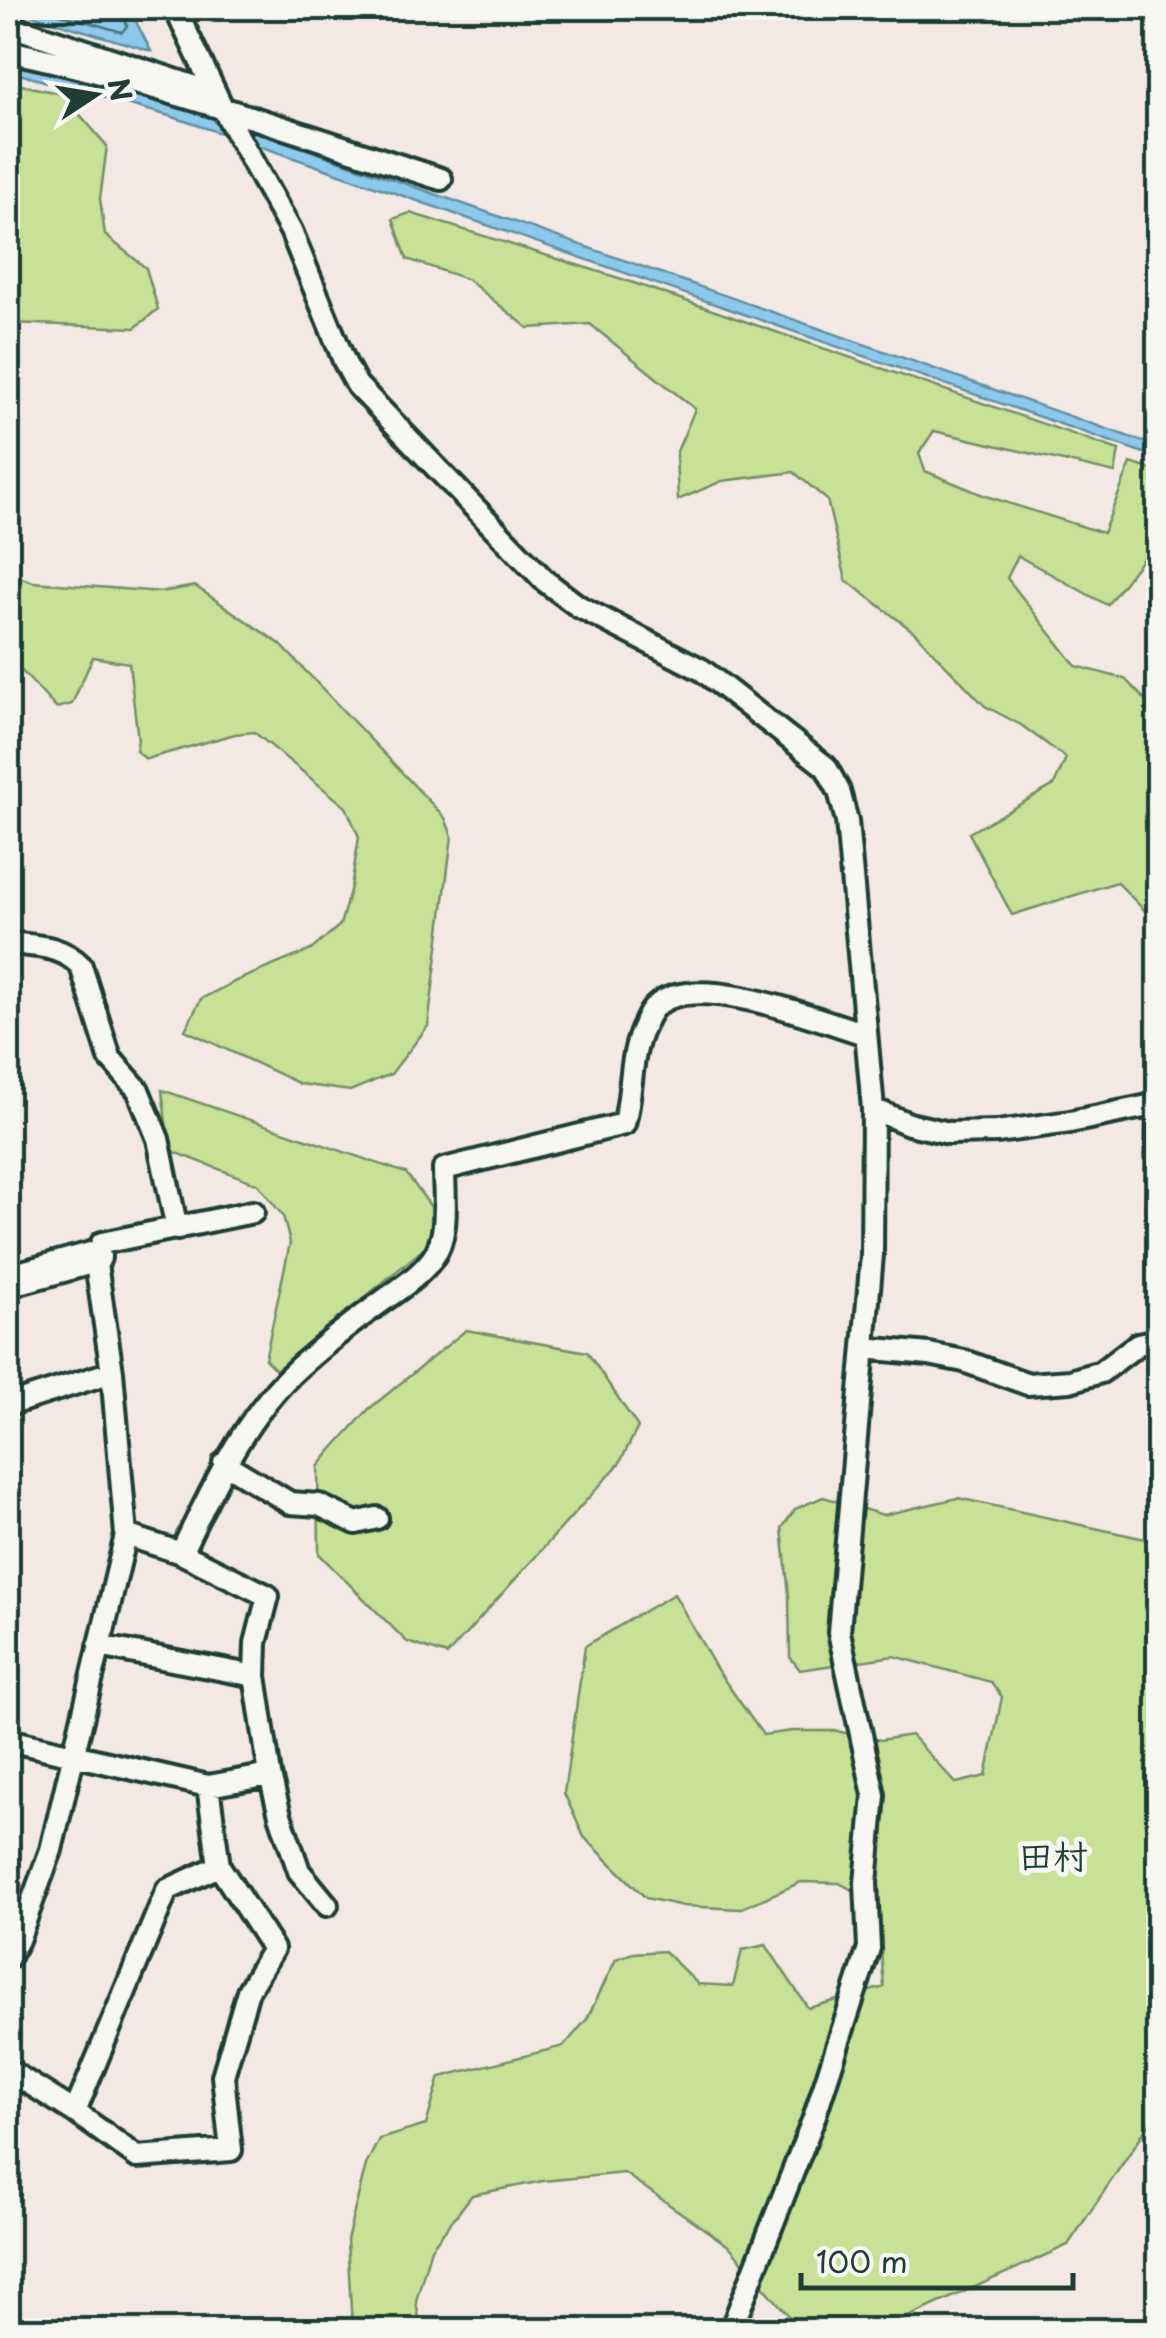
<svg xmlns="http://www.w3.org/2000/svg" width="1166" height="2338" viewBox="0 0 1166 2338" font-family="'Playpen Sans','Klee One',sans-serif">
<rect width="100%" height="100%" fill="#f3e8e3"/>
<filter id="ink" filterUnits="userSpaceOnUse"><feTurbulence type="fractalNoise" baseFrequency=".01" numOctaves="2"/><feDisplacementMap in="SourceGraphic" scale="20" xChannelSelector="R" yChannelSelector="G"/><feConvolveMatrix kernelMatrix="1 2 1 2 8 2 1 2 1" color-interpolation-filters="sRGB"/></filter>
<g filter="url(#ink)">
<path fill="#c7e197" stroke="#738f66" stroke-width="2.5" d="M8,82l54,12 45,52 -7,53 5,36 41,33 12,41 -23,19 -124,-5 -3,-3z
M410,213l212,66 497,171 -4,23 -181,-42 -15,22 6,18 58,24 120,38 28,-70 27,9v59l-3,12 -48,62 -89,-49 -11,22 69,88 49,13 33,34v195l-12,4 -29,-30 -105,33 -43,-82 85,-48 12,-27 -45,-33 -36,-19 -71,-74 -68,-52 -19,-80 -33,-28 -72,9 -44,19 -2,-46 19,-45 -105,-85 -62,4 -61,-49 -60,-20 -14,-40z
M8,573l25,9 128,10 34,-6 85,58 165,174 7,18 -24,190 -37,48 -41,17 -50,-7 -115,-54 16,-31 35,-18 75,-31 29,-25 11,-38 8,-50 -13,-30 -92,-75 -19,2 -89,25 -10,-8 2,-11 -9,-77 -36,-6 -21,47 -16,4 -48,-52z
M162,1090l244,83 25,34v36l-155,127 -11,-11 25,-116 -7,-27 -25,-32 -81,-31 -8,-6z
M466,1330l121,22 51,75 -19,37 -172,191 -40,-13 -88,-88 -1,-87 12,-15 39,-43z
M823,1497l60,18 75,-17 187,41 13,14v558l-90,134 -171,77 -23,8h-73l-71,-83 -106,-74 -81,8 -71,14 -41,53 -15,53 5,29h-71l2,-4 -5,-86 19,-75 13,-26 47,-14 14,-48 124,-31 23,-27 29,-60 17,-6 31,-2 34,33 35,2 9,-36 24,-5 42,63 76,-21 -7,-84 -38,-20 -38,-1 -61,27 -57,-3 -37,-8 -62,-61 -20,-44 21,-147 89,-52 42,74 47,67 29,-4h44l44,9 31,-5 45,48 30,-7 16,-79 -11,-15 -97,-26 -94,14 -10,-13 -1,-62 -7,-67 13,-19z"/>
<path fill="#8dc9ed" stroke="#6191a3" stroke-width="2.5" d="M8,8h121l22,43z
M8,58l168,47 96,32 886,310v11l-890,-309 -95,-32 -165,-46z"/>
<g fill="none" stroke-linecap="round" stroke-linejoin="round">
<path stroke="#4b757e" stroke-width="2.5" d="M40,8l82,24 5,-6 -6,-18"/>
<g stroke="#1f3d34" stroke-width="28">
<path id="street" d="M175,8l48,101 68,122 54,132 12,22 188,196 33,25 124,64 124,97 13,24 8,30 26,288 -1,146 -33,377 35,163 -8,88 3,65 -55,170 -83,212
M8,25l197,65
M8,51c147,31 290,82 433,128
M8,943c27,3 53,2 73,23l29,92 28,32 20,49 19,90
M1158,1104l-1,108 1,11
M873,1109l36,15 40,9 48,-1 73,-10 88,-18
M864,1348l65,6 35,7 64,23 42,-3 31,-9 37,-28 20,-4
M8,1405l104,-33
M224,1463l66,40 29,2 37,18 21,-5
M126,1535l55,18 87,43 -12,47 -1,33 15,99 10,40 19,56 28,34
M181,1553c32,-66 63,-137 119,-187 24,-21 48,-40 73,-58 20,-15 44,-29 59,-49 18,-24 12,-61 12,-90l180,-45c9,-32 5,-68 20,-98 2,-6 7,-16 12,-20 39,-36 163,14 209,28
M99,1646l156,30
M8,1740l200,46 62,-11
M8,1958l10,-18 33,-90 75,-315 -14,-163 -17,-115 7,-14 151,-31
M8,2070l67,42 62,45 94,-7 -8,-74 25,-85 25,-42 -54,-83 -11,-80
M75,2112l92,-222 52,-24"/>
</g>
<g stroke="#1f3d34" stroke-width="38">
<path id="secondary" d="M8,1281l87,-24"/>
</g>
<use href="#street" stroke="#f6f6f2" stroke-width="20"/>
<use href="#secondary" stroke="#f6f6f2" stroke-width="30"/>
</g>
</g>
<g text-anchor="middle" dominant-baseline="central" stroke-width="10" stroke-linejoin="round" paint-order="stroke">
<g font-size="35" font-weight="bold" fill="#1f3d34" stroke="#f6f6f2">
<text x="1053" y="1854">田村</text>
</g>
</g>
<rect width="1166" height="2338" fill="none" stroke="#f6f6f2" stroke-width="40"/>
<rect x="20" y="20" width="1126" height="2298" fill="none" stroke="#1f3d34" stroke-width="4" filter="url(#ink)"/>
<g transform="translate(95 95) rotate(78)" stroke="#f6f6f2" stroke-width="8" paint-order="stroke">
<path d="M0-8L18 38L0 25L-18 38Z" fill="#1f3d34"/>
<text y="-15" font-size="28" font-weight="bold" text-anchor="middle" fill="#1f3d34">N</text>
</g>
<path d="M801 2273v15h272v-15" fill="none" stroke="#1f3d34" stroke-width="5"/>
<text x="816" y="2273" font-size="30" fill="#1f3d34" stroke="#f6f6f2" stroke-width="8" paint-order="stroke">100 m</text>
</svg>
